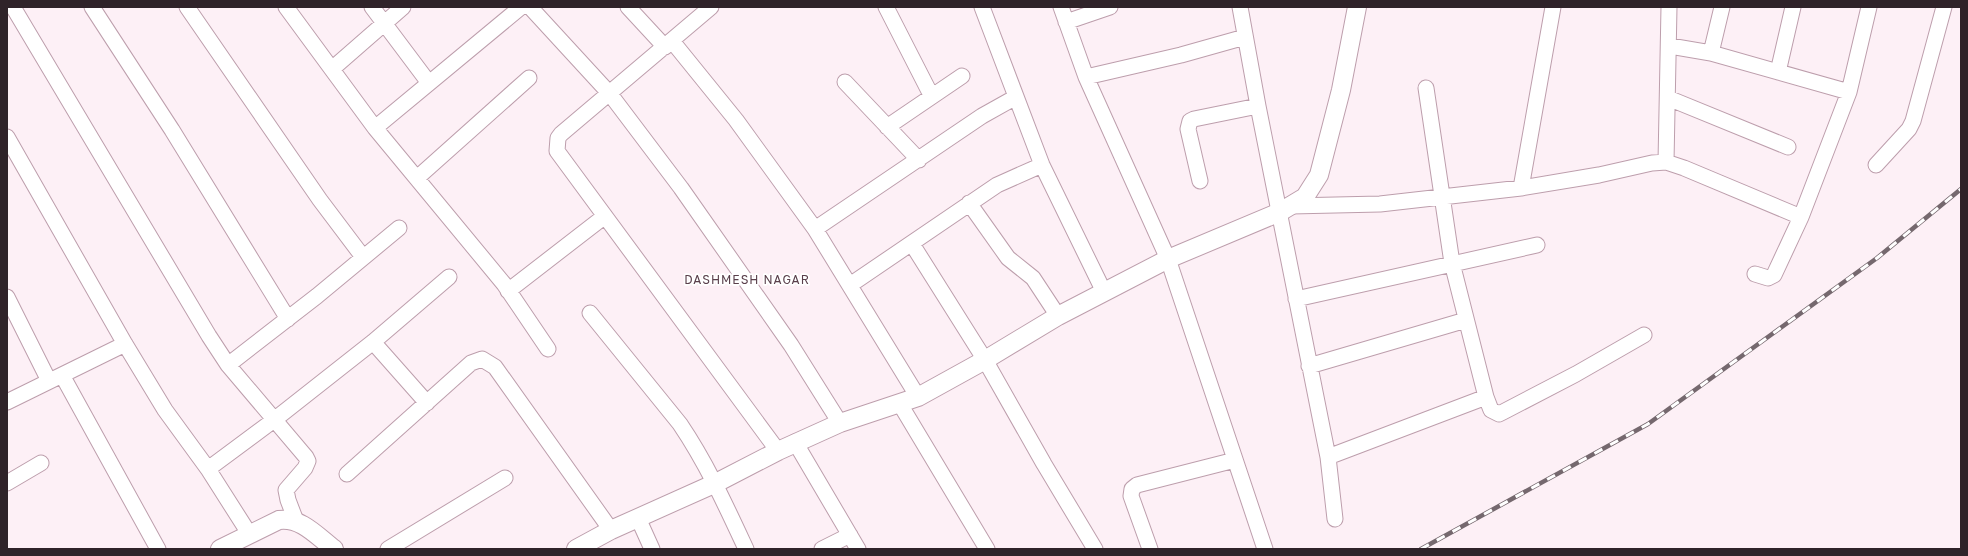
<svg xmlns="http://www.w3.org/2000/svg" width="1968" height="556" viewBox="0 0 1968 556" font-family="'Golos Text',sans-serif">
<rect width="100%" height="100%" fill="#fdf0f6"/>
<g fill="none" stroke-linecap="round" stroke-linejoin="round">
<g stroke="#bd9eac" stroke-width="17">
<path id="minor" d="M13,7l196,329 19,29 78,92 2,4 -3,7 -19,22 2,10 8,21
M92,7l80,123 116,189
M187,7l133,193 43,57
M286,7l89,121 129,156 44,65
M372,7l57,76
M530,7l80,87 71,94 110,157 49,78
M628,7l37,40
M711,7l-150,127 -3,4 -1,13 221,300
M886,7l45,88
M982,7l60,158 62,127
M1061,7l25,70 82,182 97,290
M1240,7l18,99 70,351 7,62
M1066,22l44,-15
M672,41l64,79 79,109 103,168
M1670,46l41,7 138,39
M1711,53l11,-46
M332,69l71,-62
M1778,72l15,-65
M1086,77l95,-22 64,-18
M845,82l74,78
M1426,88l26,175 34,134 5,13 8,4 4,-2 73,-38 68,-39
M1668,98l120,49
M887,127l75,-51
M375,128l146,-121
M7,137l118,207 40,66 43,59 42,66
M1666,162l3,-155
M1876,165l33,-36 4,-8 31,-114
M417,178l112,-100
M1200,181l-12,-52 2,-8 4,-2 64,-13
M1521,188l32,-181
M969,203l39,55 25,20 25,38
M1291,206l89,-2 141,-16 78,-13 53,-12 14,-1 18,6 117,49
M815,229l167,-113 34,-19
M912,244l73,116 59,104 51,85
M1755,274l13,4 6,-3 27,-58 48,-125 20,-85
M850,285l147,-100 45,-20
M508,291l97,-75
M7,297l42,84
M1296,299l241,-54
M590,313l90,111c27,40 46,82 66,125
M373,342l54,61
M228,365l89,-69 82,-68
M1309,366l157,-46
M62,375l96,174
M7,402l118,-58
M900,404l87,145
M795,442l63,107
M1328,457l158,-60
M208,469l66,-49 99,-78 76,-65
M347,474l124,-111 11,-4 13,8 116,163
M7,483l34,-20
M638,518l14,31
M388,549l117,-71
M822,549l28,-14
M1150,549l-19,-53 1,-7 5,-4 98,-25"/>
</g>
<g stroke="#bd9eac" stroke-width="20">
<path id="tertiary" d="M220,549l59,-29c22,-3 38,16 55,29
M576,549l35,-19 105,-47 62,-32 62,-28 78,-26 67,-37 73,-44 110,-57 112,-47 25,-15 14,-22 22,-85 16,-83"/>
</g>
<use href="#minor" stroke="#fff" stroke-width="15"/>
<use href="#tertiary" stroke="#fff" stroke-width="18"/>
<g stroke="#75686e" stroke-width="4.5">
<path id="rail" d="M1421,549l227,-125 229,-166 84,-69"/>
</g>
<use href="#rail" stroke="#fff" stroke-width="3" stroke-dasharray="9" stroke-linecap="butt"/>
</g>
<g text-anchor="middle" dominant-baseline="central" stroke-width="3.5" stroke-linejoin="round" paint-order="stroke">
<g font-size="12" letter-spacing="1" fill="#593f4b" stroke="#fff">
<text x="747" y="279">DASHMESH NAGAR</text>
</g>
</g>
<rect width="1968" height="556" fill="none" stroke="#2f2329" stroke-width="16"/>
</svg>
